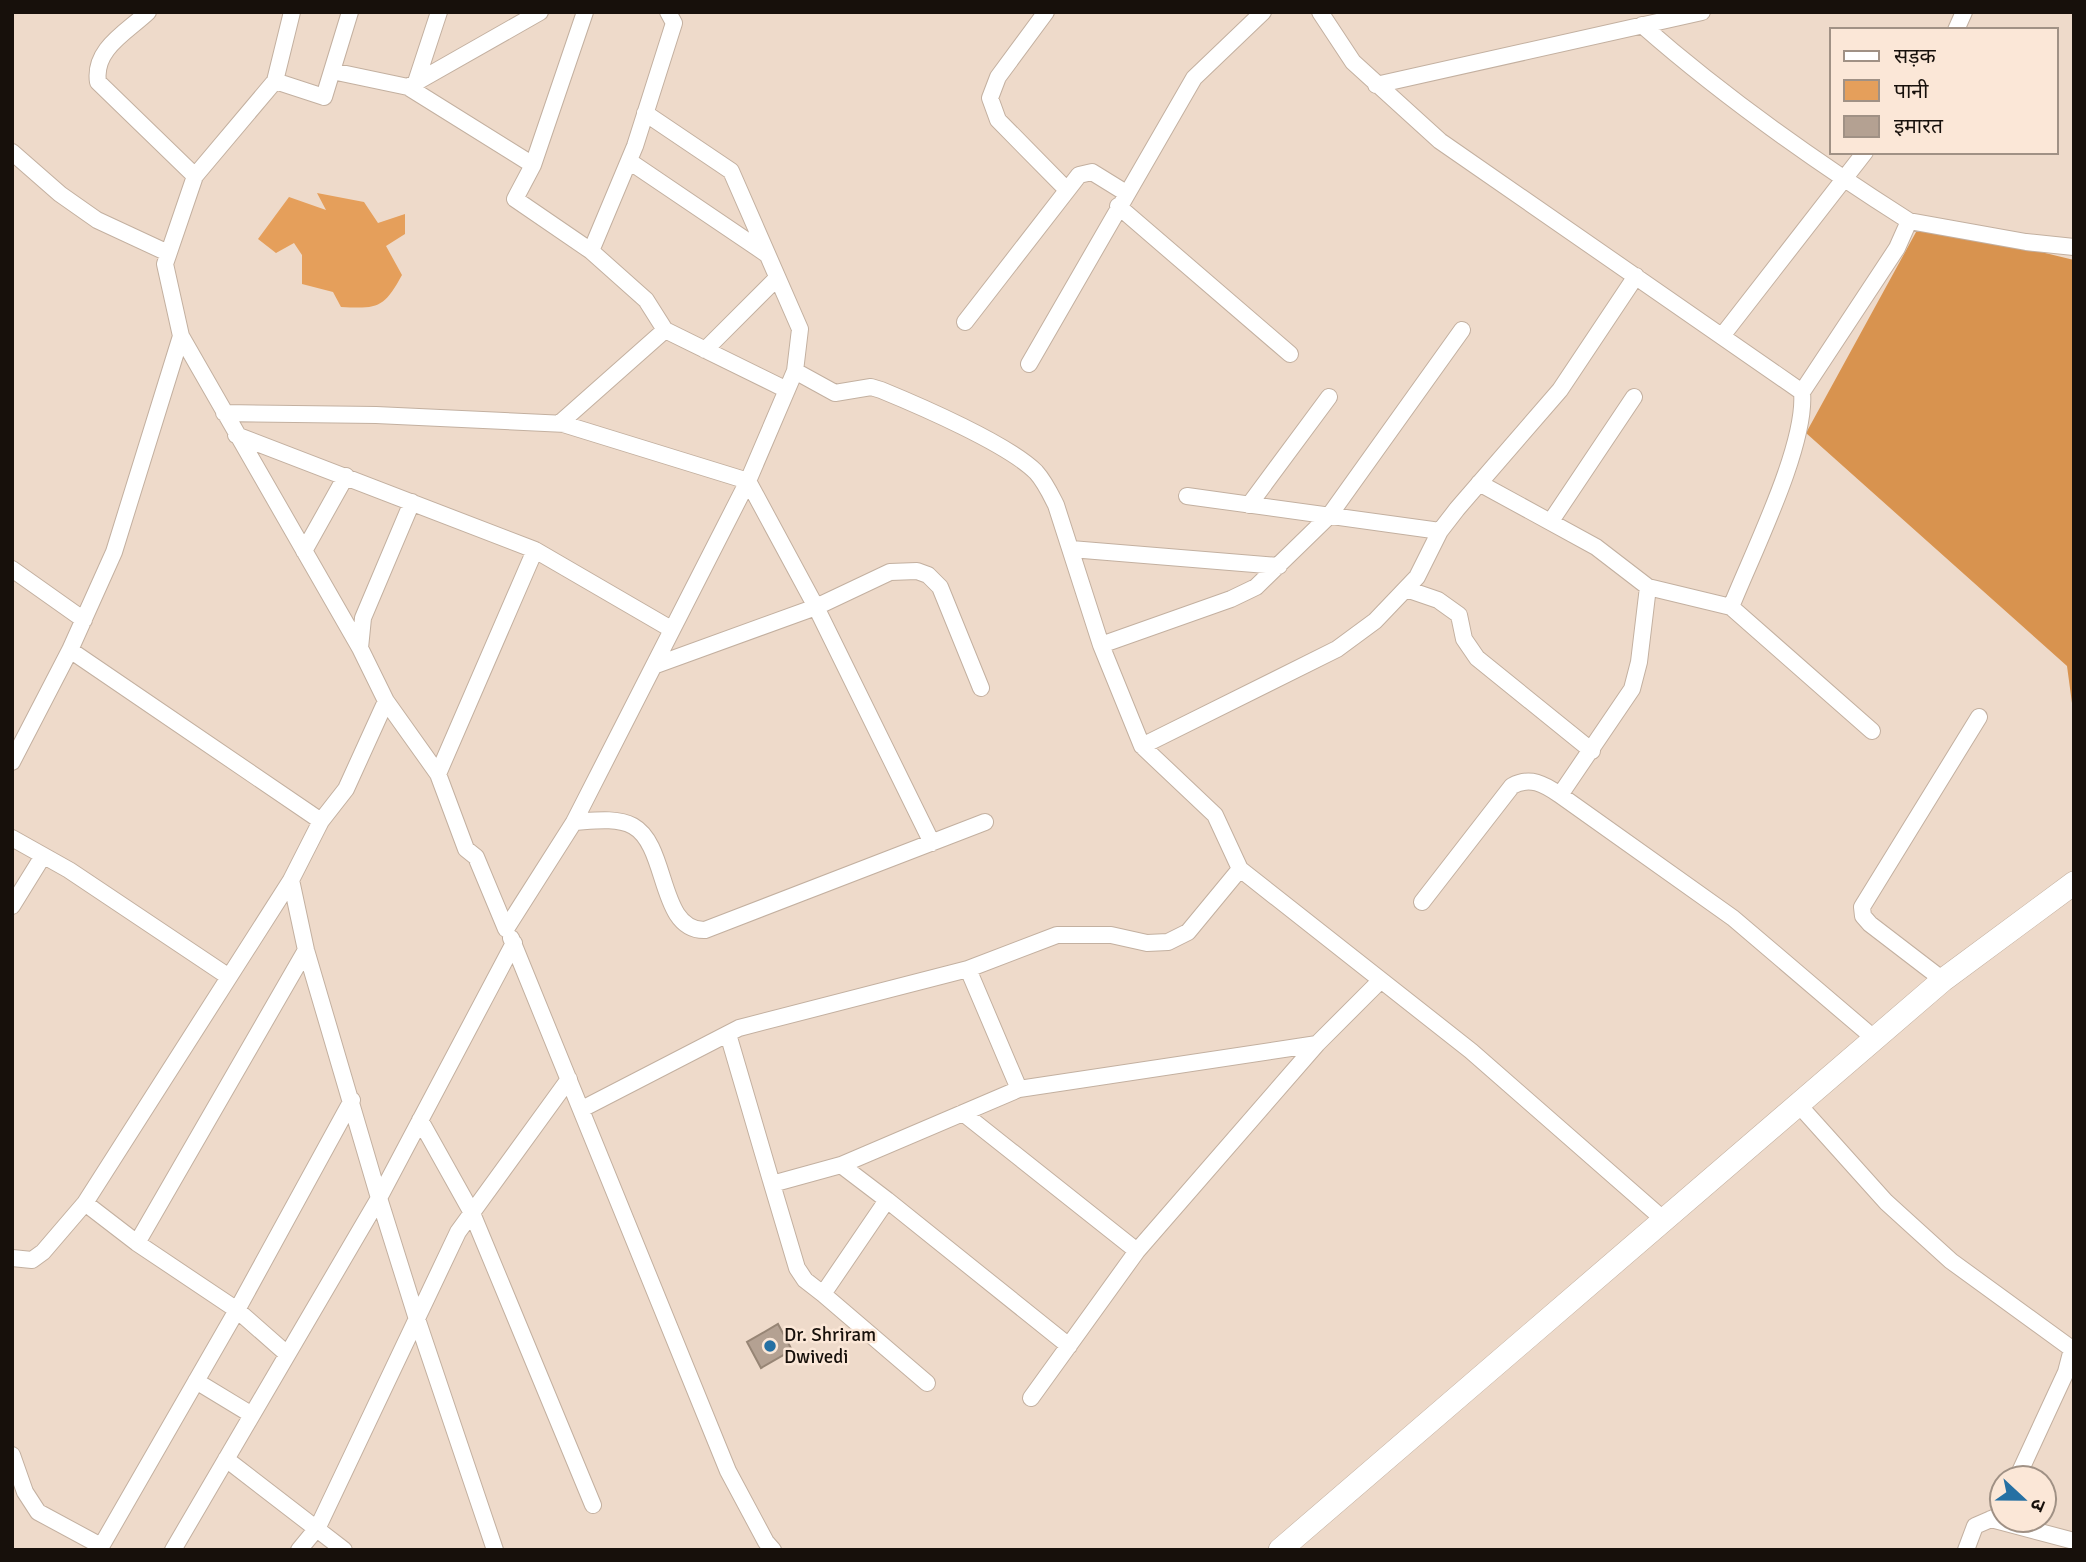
<svg xmlns="http://www.w3.org/2000/svg" width="2086" height="1562" viewBox="0 0 2086 1562" font-family="Signika,'Noto Sans Devanagari',sans-serif">
<rect width="100%" height="100%" fill="#eedaca"/>
<path fill="#d8934f" d="M1921,223l153,37v458l-7,-52 -261,-233z"/>
<path fill="#e59f5b" d="M317,193l47,9 14,21 27,-9v20l-19,12 16,29c-18,33 -24,34 -61,32l-8,-15 -31,-8v-29l-8,-12 -18,10 -18,-14 31,-42 37,13z"/>
<path fill="#b4a192" stroke="#978575" stroke-width="2" d="M778,1324l14,26 -31,18 -14,-26z"/>
<g fill="none" stroke-linecap="round" stroke-linejoin="round">
<g stroke="#c3b0a0" stroke-width="18">
<path id="street" d="M148,12c-21,20 -55,37 -50,70l97,94
M350,12l-26,85 -49,-16 -80,95 -30,88 16,72 179,312 26,53
M1046,12l-48,65 -8,21 8,22 69,70
M1320,12l33,50 87,79 362,251c5,53 -50,162 -71,215
M1642,25c83,73 174,137 267,196l-12,27 -95,144
M1956,30l8,-18
M332,71l76,16 125,78 52,-153
M275,81l17,-69
M416,82l23,-70
M1376,85l326,-73
M408,87l132,-75
M645,113l86,58 69,158 -5,42 -47,110 -188,-58 105,-93 -19,-30 -55,-49 44,-105 39,-123 -6,-11
M12,152l48,42 37,26 71,33
M629,161l136,92
M533,165l-18,34 76,52
M1118,206l172,148
M1909,221l117,21 48,5
M965,322l114,-147 13,-3 34,21
M665,330l122,60
M1722,336l143,-184
M705,350l71,-71
M1029,364l165,-286 69,-66
M795,371l40,22 36,-6 10,3c39,16 127,54 155,82 9,10 14,21 20,33l45,140 41,101 73,69 25,54
M224,413l152,2 190,9
M236,435l299,115
M748,481l68,126 116,236
M1479,483l117,64 52,40 83,20 141,124
M1187,496l253,35
M1249,505l80,-108
M1551,521l83,-124
M1071,549l208,17
M304,551l42,-75
M12,569l72,51
M1406,589l32,11 21,15 5,24 13,19 115,93
M1101,645l130,-46 25,-12 73,-71 133,-186
M360,648l3,-30 49,-116
M70,650l251,171
M656,665l160,-58 74,-35 27,-1 11,4 12,12 41,101
M1142,746l195,-97 38,-28 42,-44 23,-46 17,-22 103,-119 76,-114
M12,762l58,-112 44,-98 67,-216
M438,774l97,-224 136,79
M1560,795l72,-106 7,-27 9,-75
M574,822c18,-1 42,-5 59,4 36,20 25,105 72,104l280,-108
M12,838l57,32 160,107
M291,880l15,70 73,248 37,118 79,234
M1422,902l90,-116c18,-10 32,-2 48,9l173,123 142,121
M12,906l31,-50
M511,938l217,533 38,71 7,8
M306,950l-169,293 100,67 115,-210
M1943,980l-73,-56 -7,-8 -1,-9 117,-190
M728,1034l44,150 69,-19
M1019,1089l-51,-120 89,-34h54l36,8 21,-1 20,-10 52,-63 231,182 192,168
M1798,1104l88,98 65,59 121,88 -6,23 -49,106
M582,1109l157,-81 229,-59
M963,1113l174,138
M420,1120l52,93 121,292
M772,1184l25,84 8,12 18,14
M887,1200l182,146
M137,1243l-52,-40 206,-323 30,-59 25,-32 40,-88 52,73 28,75 10,8 30,72 68,-107 174,-341
M12,1258l20,2 11,-8 42,-49
M196,1381l56,34
M927,1383l-104,-89 64,-94 -46,-35 178,-76 298,-45
M1031,1398l106,-147 180,-207 62,-62
M12,1455l13,37 13,20 63,34
M226,1459l118,91
M1991,1519l83,22
M99,1550l138,-240 50,44
M173,1550l206,-352 135,-255
M299,1550l19,-23 140,-295 111,-153
M1966,1550l9,-24 23,-10 4,-7"/>
</g>
<g stroke="#c3b0a0" stroke-width="24">
<path id="secondary" d="M1280,1550l663,-570 131,-97"/>
</g>
<use href="#street" stroke="#fff" stroke-width="16"/>
<use href="#secondary" stroke="#fff" stroke-width="23"/>
</g>
<circle fill="#2570a3" stroke="#fbe7d7" stroke-width="2.5" cx="770" cy="1346" r="7"/>
<g text-anchor="middle" dominant-baseline="central" stroke-width="5" stroke-linejoin="round" paint-order="stroke">
<g font-size="19" fill="#17100b" stroke="#fbe7d7" text-anchor="start">
<text x="784" y="1335">Dr. Shriram<tspan x="784" dy="22">Dwivedi</tspan></text>
</g>
</g>
<rect width="2086" height="1562" fill="none" stroke="#17100b" stroke-width="28"/>
<rect x="1830" y="28" width="228" height="126" fill="#fbe7d7" stroke="#a09185" stroke-width="2"/>
<rect x="1844" y="51" width="35" height="10" fill="#ffffff" stroke="#a09185" stroke-width="2"/>
<text x="1894" y="63" font-size="21" fill="#17100b">सड़क</text>
<rect x="1844" y="80" width="35" height="21" fill="#e59f5b" stroke="#a09185" stroke-width="2"/>
<text x="1894" y="98" font-size="21" fill="#17100b">पानी</text>
<rect x="1844" y="116" width="35" height="21" fill="#b4a192" stroke="#a09185" stroke-width="2"/>
<text x="1894" y="133" font-size="21" fill="#17100b">इमारत</text>
<g transform="translate(2023 1499) rotate(112)"><circle r="33" fill="#fbe7d7" stroke="#a09185" stroke-width="2"/>
<path d="M0-5L12 26L0 18L-12 26Z" fill="#2570a3"/>
<text y="-10" font-size="19" font-weight="bold" text-anchor="middle" fill="#17100b">उ</text>
</g>
</svg>
